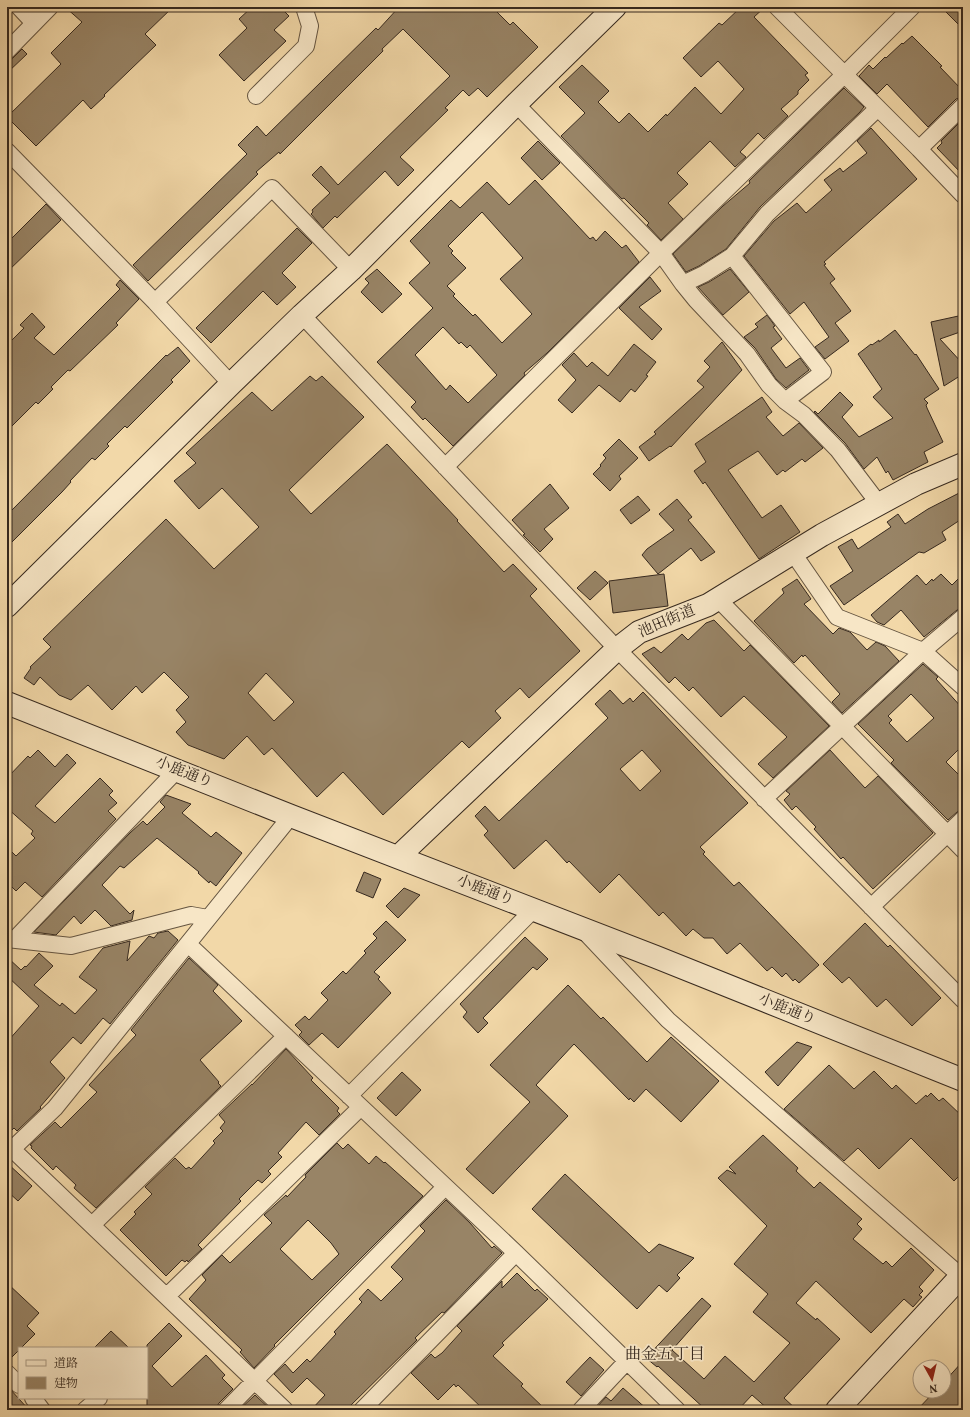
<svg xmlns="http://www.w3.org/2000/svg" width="970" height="1417" viewBox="0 0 970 1417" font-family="Vollkorn,'Noto Serif JP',serif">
<rect width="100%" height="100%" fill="#f2d8a8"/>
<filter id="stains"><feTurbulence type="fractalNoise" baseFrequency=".005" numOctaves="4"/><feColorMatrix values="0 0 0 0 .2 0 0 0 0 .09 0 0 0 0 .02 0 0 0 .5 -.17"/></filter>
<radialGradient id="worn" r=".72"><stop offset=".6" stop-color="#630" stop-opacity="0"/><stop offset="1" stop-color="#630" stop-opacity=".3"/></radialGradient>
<path fill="#988466" stroke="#36291f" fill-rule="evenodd" d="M65,7h108l-28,27 11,11 -52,50 1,1 -14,13 -8,-9 -47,46 -29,-29 54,-53 -10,-11 31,-31z
M252,7h28l9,9 -15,14 12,11 -42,40 -25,-26 28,-27 -8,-9z
M399,7h93l18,18 3,-3 25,25 -51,50 -9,-9 -9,8 -6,-6 -18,18 3,2 -48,47 14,13 -16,16 -13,-15 -48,47 -2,-2 -12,12 -12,-14 2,-2 -1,-2 18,-17 -18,-18 9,-9 17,19 112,-109 -47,-47 -21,20 1,2 -103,103 -1,-2 -23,20 2,2 -110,107 -15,-16 114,-111 -9,-9 19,-19 9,10 110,-108 2,2z
M741,7h24l-11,10 54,56 -3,2 4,5 -11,11v3l-17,15 7,7 -24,23 -6,-6 -18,19 6,5 -11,10 -25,-26 -33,32 11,11 -20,19 15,16 -22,21 -14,-15 2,-2 -25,-25 -2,1 -61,-63 24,-23 -26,-26 23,-22 27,26 -11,11 21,21 10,-10 19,19 18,-18 1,2 28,-29 26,27 23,-25 -26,-28 -17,16 -18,-19 36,-35 3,2z
M941,7h22v22z
M912,36l30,30 -2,1 23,24v6l-7,2 -28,28 -41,-43 -10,10 -18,-18 10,-11 4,4 12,-12 1,1 16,-15 1,1z
M22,49l5,5 -20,19v-13l6,-2z
M844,88l20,19 -4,5 -100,95 -34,42 -27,17 -13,6 -13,-18 50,-48 27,-23 -1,-2z
M963,119v56l-26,-27 5,-5 -1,-2z
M871,128l46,51 -93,83 2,2 -2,1 11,14 -5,4 21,28 -16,12 14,18 -24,18 -10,-12 14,-10 -25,-35 -14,12 -46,-58 30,-35 23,-18 9,10 26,-23 -8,-10 16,-12 3,4 24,-19 -10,-12z
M538,141l22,22 -18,17 -21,-22z
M535,180l55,59 3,-2 3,4 9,-10 17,17 4,-3 13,17 -92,91 -23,20 1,2 -72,71 -28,-28 -2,2 -12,-13 5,-5 -39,-40 56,-54 -24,-25 21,-20 -20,-22 41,-41 9,8 27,-26 22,23zM482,212l41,46 -23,21 32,35 -30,29 -27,-29 -2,2 -20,-20 2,-2 -8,-8 19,-18 -15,-15 2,-2 -5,-5zM443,327l16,17 2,-2 6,6 3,-3 27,30 -29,28 -18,-18 -4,5 -31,-35z
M46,204l15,16 -54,52v-29z
M297,228l15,15 -30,30 14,14 -19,18 -14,-14 -52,52 -15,-15z
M377,269l25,25 -20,19 -21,-21 8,-9 -4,-4z
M730,269l19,23 -26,23 -25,-28 11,-5z
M650,277l11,14 -22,16 23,22 -10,11 -33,-32z
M120,280l19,19 -23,24 2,2 -48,46 -2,-1 -17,17 2,2 -15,15 -2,-2 -29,29v-86l17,-17 -4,-3 12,-12 13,14 -11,11 20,17 66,-66 -4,-4z
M767,315l8,11 -2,1 9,12 -11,9 15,20 14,-10 9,12 -23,18 -10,-9 -21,-31 -11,-11 14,-10 -3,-3z
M963,315v16l-23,8 23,25v10l-19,12 -13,-64z
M895,330l20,25 1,-1 23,35 -15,10 4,4 -2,2 1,3 16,34 -19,10 4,10 -35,18 -5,-9 -2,2 -9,-16 -13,12 -19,-26 -31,-31 1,-1 3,3 22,-22 13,13 -11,12 17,20 34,-19 -20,-21 9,-8 -24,-35 13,-10 1,1 7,-5v2z
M722,342l20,28 -71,77 -1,-1 -21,15 -10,-14 17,-13 -2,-2 50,-45 -7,-6 13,-14 -6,-6z
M634,344l22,18 -10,13 2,1 -13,16 -4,-3 -11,13 -21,-17 -27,28 -14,-13 18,-20 -14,-15 12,-12 13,14 5,-5 16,14z
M178,347l12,14 -19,19 2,2 -46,46 -2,-2 -18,18 2,2 -14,14 -3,-2 -22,23 1,1 -9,10 -55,55v-32l159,-160 1,1z
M310,376l6,5 6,-5 42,41 -75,73 22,24 76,-70 71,76 -1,1 47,51 9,-8 24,25 -7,7 50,55 -51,47 -9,-10 -25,23 6,7 -32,30 -7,-7 -79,74 -40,-43 -26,25 -45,-49 -8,7 -17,-19 -23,23 -36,-14 -12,-13 10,-10 -10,-12 13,-13 -25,-25 -22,21 -6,-7 -24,24 -24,-25 -17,15 -12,-5 -19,-18 -6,8 -10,-7 7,-10 -1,-1 21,-20 -8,-8 123,-120 48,50 45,-42 -37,-39 -23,21 -25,-28 22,-18 -10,-10 66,-61 20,19zM266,673l28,29 -20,19 -26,-28z
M762,397l10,15 -6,5 17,19 16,-13 24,25 -18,14 -3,-3 -17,13 -2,-2 -6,5 -19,-24 -30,19 34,48 19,-13 19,27 -41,27 -54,-77 -2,2 -9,-13 12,-9 -11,-18z
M619,439l19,19 -19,18 2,3 -11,12 -17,-17 8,-8 -1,-1 6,-7 -3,-3z
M550,484l19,24 -25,21 9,10 -13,13 -17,-17 2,-1 -13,-14z
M963,491v27l-21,14 4,8 -22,13 -5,-1 -75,53 -14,-19 23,-15 -15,-24 14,-8 6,10 33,-22 -4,-5 11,-8 7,10 23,-15z
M638,496l12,14 -19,14 -11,-14z
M677,499l15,18 -4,3 27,32 -14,9 -10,-13 -33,26 -16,-19 5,-6 27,-19 -15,-16z
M595,571l13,12 -18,17 -13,-12z
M664,574l4,32 -55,7 -4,-32z
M941,574l11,11 11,-11v34l-6,2 -33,27 -23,-27 -17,15 -7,-3 -6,-7 46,-40 9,10 6,-6 1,2z
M797,579l14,20 -7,5 29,30 6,-6 11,4 17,18 9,-8 9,4 14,15 -57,52 -10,-11 8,-8 -35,-39 -2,2 -1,-2 -8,8 -40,-42 30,-28 -2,-4z
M714,620l30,31 6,-6 79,81 -56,52 -15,-14 29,-27 -43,-41 -23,21 -28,-30 -4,4 -14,-14 -6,6 -27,-29 12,-7 7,6 21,-19 6,6 18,-17z
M923,664l15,13 -2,2 27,30v36l-17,17 17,17v31l-6,2 -9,8 -57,-57 3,-3 -36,-36zM911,694l23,24 -27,24 -18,-19 3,-3 -4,-4z
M610,690l13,14 7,-6 3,4 10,-10 105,111 -48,44 5,5 -2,2 31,32 5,-4 80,83 -20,18 -4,-4 -2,2 -7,-8 -4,4 -10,-10 -5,4 -27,-28 -13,11 -14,-16h-9l-11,-9 -7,7 -23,-24 -4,4 -40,-42 -19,19 -31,-32 -2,2 -21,-23 -32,29 -30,-34 4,-4 -13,-15 10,-10 14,15 109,-103 -13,-14zM642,750l19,21 -21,20 -20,-22z
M38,750l17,17 12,-13 9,9 -41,43 20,17 45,-45 13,13 -4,4 8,8 -9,8 8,8 -74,78 -17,-15 -9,9 -9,-9v-35l9,9 19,-18 -4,-4 2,-3 -26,-23v-30l21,-22 2,2z
M830,750l35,38 13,-12 55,57 -60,56 -30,-32 -2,2 -27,-30 2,-2 -20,-21 -4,4 -8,-10 6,-6 -4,-3z
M166,795l25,9 -9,9 29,24 5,-5 26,21 -26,33 -6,-5 -1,2 -11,-10 1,-1 -42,-34 -33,30 -4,-2 -18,19 28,29 4,-4 -2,10 -21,6 -16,-16 -14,14 -7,-8 -18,19 -22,-3 96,-99 13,-12 4,4 18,-18 -5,-5z
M364,872l17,7 -8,19 -17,-7z
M404,888l16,7 -22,23 -12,-12z
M386,921l20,19 -32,32 6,5 -2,2 13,14 -53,55 -16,-15 -13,12 -10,-10 3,-3 -7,-7 10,-9 4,4 19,-20 -7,-7 22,-22 3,3 20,-21 -2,-2 13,-13 -4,-4z
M865,923l23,24 2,-2 51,53 -29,28 -26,-27 -9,8 -28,-30 -7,6 -19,-19z
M168,931l10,9 -68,84 -7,-6 -22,26 -8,-7 -23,25 15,16 -25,29 1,1 -24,23 -3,-3 -7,7v-93l32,-36 -32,-30v-19l14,13 4,-4 1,1 13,-14 14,13 -19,19 26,21 2,-3 13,11 22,-24 -18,-13 24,-29 27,-7 -3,20 22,-25 5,2 4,-5z
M525,937l23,22 -11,11 -4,-3 -50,51 5,5 -10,10 -15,-16 4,-5 -7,-8z
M189,958l29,27 -5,6 29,30 -42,39 19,22 -1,1 3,3 -125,122 -22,-20 2,-3 -20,-19 -3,4 -22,-22 1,-2 -2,-1 25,-23 6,6 36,-36 -8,-7 47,-50 -5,-5z
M568,985l33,34 2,-2 44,45 24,-25 48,44 -38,41 -35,-33 -12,13 -4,-4 -1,2 -55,-56 -38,41 32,31 -75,78 -27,-25 64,-67 -40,-37z
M797,1042l15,5 -34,39 -13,-14z
M286,1049l27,29 -2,2 28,28 -2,3 3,3 -21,21 -13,-13 -28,31 4,4 -14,14 3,3 -9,9 -4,-3 -19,19 2,2 -43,44 4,4 -14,13 -1,-2 -2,2 -3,-2 -16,16 -46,-46 16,-16 -2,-2 18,-18 -7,-7 30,-29 11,11 3,-2 2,2 24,-26 -2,-2 10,-10 -3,-3 5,-6 -6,-7 33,-31v1z
M829,1065l25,24 20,-18 18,18 4,-4 20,19 10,-9 1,2 4,-4 8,8 4,-3 20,19v55l-9,9 -43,-43 -32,31 -21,-21 -14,13 -60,-52z
M402,1072l19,18 -25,26 -19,-18z
M763,1135l35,33 -2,3 18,17 6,-6 42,37 -5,5 5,5 -9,10 30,25 3,-3 6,6 19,-19 23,22 -15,17 4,4 -4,4 3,2 -9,10 -9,-8 -33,34 -55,-52 -20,22 20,17 1,-2 23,21 -56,59 13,12h-28l-17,-15 -14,15h-32l-48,-44 -1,1 -11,-9 56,-60 9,8 -39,44 32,29 21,-23 29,26 36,-39 -37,-31 15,-18 -34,-30 33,-38 -49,-48 9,-8 9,4 -7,-7z
M337,1143l6,6 5,-5 21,20 7,-8 8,7 1,-1 38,34 -149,149 1,1 -21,22 -14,-16 2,-2 -53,-51 17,-19 -4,-5 20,-20 8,8 42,-40 -8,-8 22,-20 1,2 19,-20 -1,-2zM308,1220l23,23 8,11 -27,26 -32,-31z
M7,1163l25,23 -14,15 -11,-10z
M565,1174l84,79 10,-9 35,14 -17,17 3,3 -13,14 -8,-7 -22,24 -105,-100z
M446,1200l24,23 22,25 2,-2 8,7 -58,60 -2,-1 -27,26 2,2 -71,70h-35l14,-15 -18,-17 -15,15 -18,-19 11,-10 8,9 14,-14 3,3 26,-28 -2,-2 28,-30 -3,-3 9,-10 13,12 22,-22 -12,-12 34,-36 -5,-5z
M517,1273l18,18 2,-2 11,10 -46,44 2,2 -11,11 30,28 -2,2 25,24h-62l-26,-25 -2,2 -2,-3 -16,16 -27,-27 20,-19 4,4 7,-5 20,-22 -5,-5 45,-45v7z
M7,1283l32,30 -12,13 8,8 -14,14h-2v2l-12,12z
M169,1323l13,13 -30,30 20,21 34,-32 19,20 -3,3 11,11 -14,14 -4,7h-68v-65z
M111,1331l18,17h-35z
M590,1357l14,13 -23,26 -15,-14z
M963,1361v49h-46l18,-19h9v-9z
M7,1386l3,3 19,21h-22z
M623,1388l25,22 -53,-1 11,-12 5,4z
M255,1395l16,15h-32z"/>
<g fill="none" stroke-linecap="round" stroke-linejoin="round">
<g stroke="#655541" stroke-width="18">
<path id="street" d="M19,7l15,16
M777,7l142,142 44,46
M7,51l43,-44
M256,96l50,-50 4,-20 -6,-19
M516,104l145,149 22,31 21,-10 28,-18 35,-42 111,-106
M919,149l44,-43
M7,151l148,151 76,82
M732,256l91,116 -38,29
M683,284l13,16 51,54 22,31 16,16 19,14 34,35 41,54
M155,302l117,-114 79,82
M302,315l315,334 346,351
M445,467l216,-214 184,-179 67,-67
M793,553l44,64 86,34 40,36
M718,599l245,251
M764,799l159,-148 40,-34
M871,907l92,-88
M585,932l83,88 295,258
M7,939l64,7 120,-31 17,3
M15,939l162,-169
M188,944l328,309 161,157
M349,1096l184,-186
M12,1149l273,261
M7,1154l48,-46 236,-292
M92,1225l194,-189
M167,1296l194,-189
M7,1373l12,12
M33,1398l9,12
M85,1410l14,-12
M226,1410l219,-223
M362,1410l154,-157
M581,1410l46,-49"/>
</g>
<g stroke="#36291f" stroke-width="24">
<path id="secondary" d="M7,606l224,-222 71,-69 49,-45 165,-166 99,-97
M7,703l284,113 365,141 307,123
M398,857l219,-208 22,-17 69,-27 114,-70 94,-51 47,-20
M837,1410l126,-136"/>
</g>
<use href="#street" stroke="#f7e6c6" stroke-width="16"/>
<use href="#secondary" stroke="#f7e6c6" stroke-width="22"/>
</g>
<g text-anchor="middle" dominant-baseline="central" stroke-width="3.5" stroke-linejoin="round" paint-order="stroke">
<g font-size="15" fill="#36291f" stroke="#f7e6c6">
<text transform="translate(667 622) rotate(-23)">池田街道</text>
<text transform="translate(184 773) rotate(22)">小鹿通り</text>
<text transform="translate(485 891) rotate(21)">小鹿通り</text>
<text transform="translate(787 1010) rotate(22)">小鹿通り</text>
</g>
<g font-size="16" fill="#36291f" stroke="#f7e6c6">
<text x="665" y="1355">曲金五丁目</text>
</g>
</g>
<rect width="970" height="1417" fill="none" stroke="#f2d8a8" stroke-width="24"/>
<rect x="8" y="8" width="954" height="1401" fill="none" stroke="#36291f" stroke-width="2"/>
<rect x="12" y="12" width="946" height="1393" fill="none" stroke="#36291f"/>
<rect x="18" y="1347" width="130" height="52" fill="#f7e6c6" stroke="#aa9a83"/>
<rect x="26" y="1360" width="20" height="6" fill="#f7e6c6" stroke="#aa9a83"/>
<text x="54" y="1367" font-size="12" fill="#36291f">道路</text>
<rect x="26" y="1377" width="20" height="12" fill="#988466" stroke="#aa9a83"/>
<text x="54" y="1387" font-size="12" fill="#36291f">建物</text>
<g transform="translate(932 1379) rotate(172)"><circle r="19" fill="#f7e6c6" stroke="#aa9a83"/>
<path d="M0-3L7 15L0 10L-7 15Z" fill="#8f2418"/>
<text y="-6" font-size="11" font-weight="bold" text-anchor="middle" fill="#36291f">N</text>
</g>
<rect width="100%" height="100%" filter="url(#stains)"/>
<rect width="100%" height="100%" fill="url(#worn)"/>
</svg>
